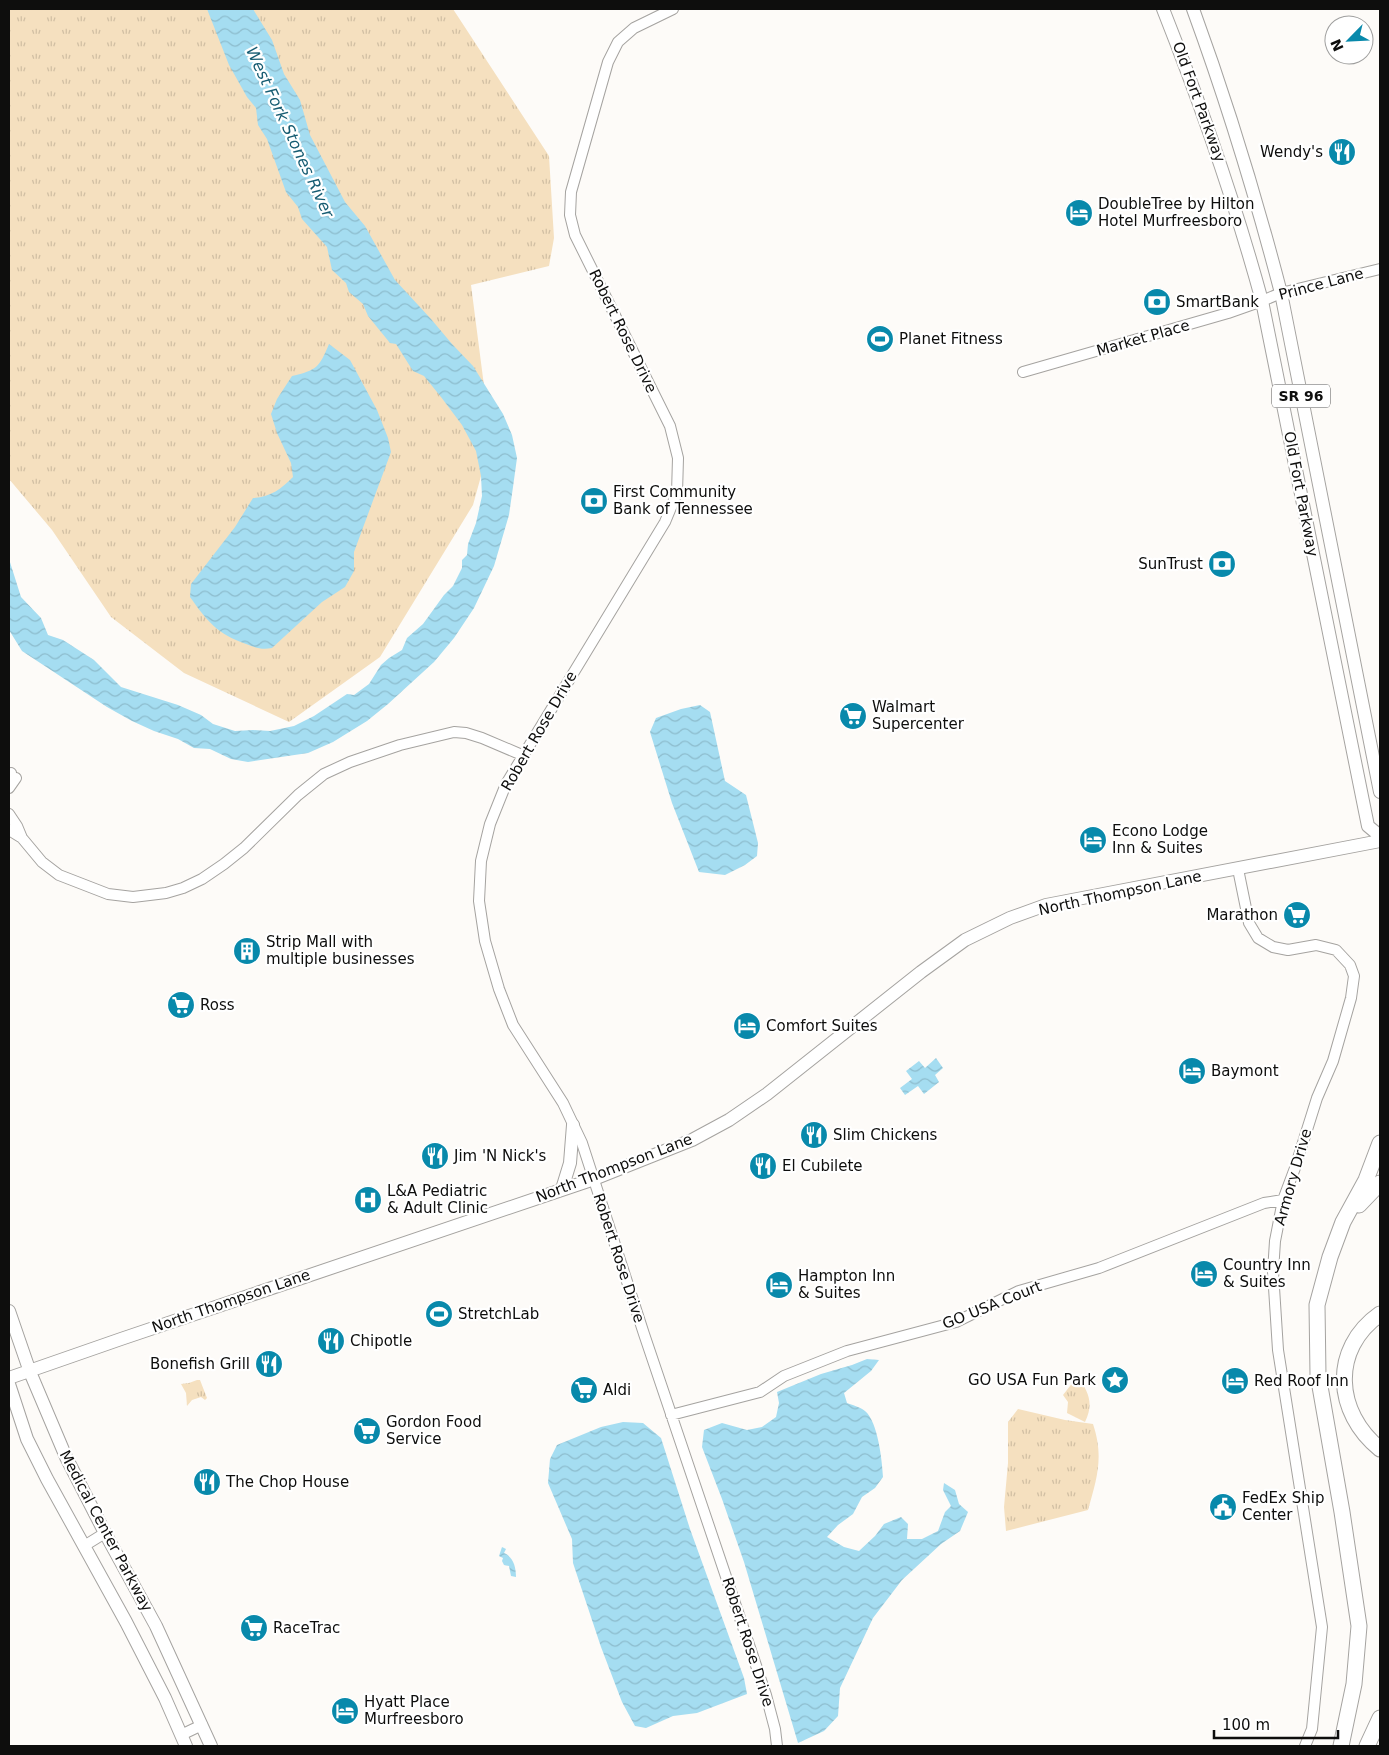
<svg xmlns="http://www.w3.org/2000/svg" width="1389" height="1755" viewBox="0 0 1389 1755" font-family="'DejaVu Sans',sans-serif">
<defs>
<pattern id="grass-tufts" width="24" height="20" patternUnits="userSpaceOnUse" patternTransform="scale(1.25)"><rect width="24" height="20" fill="#f5e0bf"/><path d="M3 7l-1-3M5 7V3M7 7l1-3M15 17l-1-3M17 17v-4M19 17l1-3" fill="none" stroke="#d1bfa3"/></pattern>
<pattern id="water-waves" width="16" height="10" patternUnits="userSpaceOnUse" patternTransform="scale(1.25)"><rect width="16" height="10" fill="#a5ddf1"/><path d="M0 5q4-4 8 0t8 0" fill="none" stroke="#8dbccd"/></pattern>
</defs>
<rect width="100%" height="100%" fill="#fdfbf8"/>
<path fill="url(#grass-tufts)" d="M9,9h444l96,147 5,82 -5,28 -78,19 20,155 -18,65 -93,152 -91,65 -105,-49 -73,-56 -59,-87 -43,-51z
M1077,1377c12,14 17,27 8,45l-18,-9 1,-11 -5,-7z
M197,1380h3l7,18 -2,2 -4,-3 -9,3 -5,6 -1,-13 -5,-9 8,-1z
M1018,1409l47,11 28,4c11,33 4,54 -5,86l-82,21 -2,-24 4,-44v-41z"/>
<path fill="url(#water-waves)" d="M207,9h46l19,31 12,34 16,26 10,35 35,67 20,24 30,54 36,39 21,25 21,22 30,48 9,21 5,23 -4,29 -4,28 -15,51 -20,42 -20,30 -20,24 -46,42 -21,17 -34,21 -25,11 -60,9 -17,-3 -21,-10 -16,-1 -16,-9 -24,-8 -22,-10 -25,-14 -85,-56 -13,-21v-71l12,38 20,21 7,17 15,5 31,20 27,27 57,18 23,10 12,9 22,7 18,-1 17,1 24,-5 20,-10 33,-22 7,1 15,-11 12,-19 8,-7 13,-8 5,-12 16,-14 21,-29 9,-9 9,-18v-8l5,-5 1,-11 8,-21 6,-27 -1,-20 -5,-25 -14,-26 -21,-28 -17,-21 -11,-5 -17,-27 -6,-1 -22,-27 -5,-12 -14,-12 -3,-9 -14,-13 -5,-23 -25,-28 -4,-12 -12,-15 -19,-53 -9,-14 -2,-17 -9,-11 -18,-32z
M329,344l21,16 27,50 11,28 3,14 -37,100v19l-9,16 -23,15 -50,46c-10,2 -16,0 -26,-4 -29,-10 -39,-23 -56,-47l1,-13 44,-57 18,-29c18,-1 28,-9 40,-21l-2,-14 -14,-30 -6,-19 6,-15 15,-23c25,-6 27,-8 37,-32z
M700,705l10,7 15,69 21,14 12,48 -1,13 -12,9 -20,10 -26,-3 -27,-69 -22,-71 6,-14 25,-9z
M936,1058l7,10 -8,7 4,7 -15,12 -6,-8 -13,9 -5,-7 12,-9 -6,-8 13,-10 6,7z
M867,1359l12,1 -8,11 -27,22 3,10c5,2 13,4 18,8 13,11 17,49 18,66l-8,11 -13,9 -9,17 -15,11 -11,12 17,10 15,4 16,-15 9,-12 17,-7 7,7 -1,15h15l16,-8 7,-19 6,-6 -8,-16 1,-7 11,7 4,14 9,8 -8,19 -19,13 -39,36 -29,38 -33,70 -2,28 -14,15 -26,12 -54,-181 -22,-63 -20,-52 2,-17 18,-7 25,7 15,-3 14,-10 3,-14 -2,-11 44,-18 31,-9z
M623,1422l20,1 18,15 29,91 54,149 3,16 -50,19 -24,3 -27,12 -11,-2 -13,-24 -21,-55 -28,-84 -1,-24 -24,-56 2,-24 7,-14 44,-18z
M502,1547l4,2 -2,4c9,4 12,13 12,24l-5,-1 -2,-10 -5,-1 -2,-4 1,-3 -4,-2z"/>
<g fill="none" stroke-linecap="round" stroke-linejoin="round">
<g stroke="#a5a3a0" stroke-width="12">
<path id="minor" d="M673,9l-39,19 -16,14 -10,20 -37,130 -1,23 5,20 95,191 8,32 -1,35 -12,29 -159,262 -16,40 -9,37 -2,40 6,40 14,48 14,36 50,78 19,40 62,191 122,361 9,34 2,17
M1023,372l205,-59 34,-12 19,-8 99,-24
M9,774l2,-1
M9,788l7,-10
M9,814l8,12 5,12 20,24 17,13 49,19 25,3 33,-4 17,-5 19,-9 22,-15 20,-16 54,-53 26,-21 26,-12 50,-17 54,-13 12,1 16,5 40,17
M9,830l13,8
M1238,869l11,54 9,15 15,9 15,3 28,-5 20,5 14,15 4,11 -3,22 -18,63 -16,37 -22,70 -12,32 -8,41 -2,31 5,78 44,277 -10,102 -7,17
M671,1415l89,-23 24,-16 63,-25 109,-29 63,-31 80,-23 165,-65 19,-3
M84,1546l21,-13
M181,1735l21,-10"/>
</g>
<g stroke="#a5a3a0" stroke-width="14">
<path id="major" d="M1163,9c38,96 72,193 99,292l106,525 12,10
M1193,9c34,93 63,188 88,284l99,499
M562,1189l8,-26 3,-38
M9,1311l21,61 36,85 39,76 51,93 55,120
M9,1378l112,-39 473,-160 98,-39 37,-20 38,-26 154,-122 44,-32 45,-22 36,-13 334,-64
M9,1384l18,55 20,40 79,143 39,76 21,48"/>
</g>
<g stroke="#a5a3a0" stroke-width="17">
<path id="highway" d="M1359,1205l21,-22
M1380,1314c-50,35 -45,99 0,135
M1341,1746l13,-62 5,-58 -17,-114 -24,-137 -1,-70 13,-48 13,-35 23,-42 14,-37
M1367,1746l13,-28"/>
</g>
<use href="#minor" stroke="#fff" stroke-width="10"/>
<use href="#major" stroke="#fff" stroke-width="12"/>
<use href="#highway" stroke="#fff" stroke-width="15"/>
</g>
<defs>
<g id="restaurant-disc" transform="scale(1.4375)"><circle r="9.5" fill="#0889ab" stroke="#fff"/><path d="M-5-6h1v4h1v-4h1v4h1v-4h1v5L-1.5 .5V6h-2V.5L-5-1ZM5-6V6H3V1.5H1.5Q1.5-4 5-6Z" fill="#fff"/></g>
<g id="hotel-disc" transform="scale(1.4375)"><circle r="9.5" fill="#0889ab" stroke="#fff"/><path d="M-6-4.5h1.5V1H6V5H4.5V3h-9V5H-6ZM-4 0a1.8 1.8 0 1 1 3.6 0ZM.5 0V-2.5h3Q6-2.5 6 0Z" fill="#fff"/></g>
<g id="bank-disc" transform="scale(1.4375)"><circle r="9.5" fill="#0889ab" stroke="#fff"/><path d="M-6-4H6V4H-6ZM0-2.3a2.3 2.3 0 1 0 0 4.6a2.3 2.3 0 1 0 0-4.6Z" fill="#fff"/></g>
<g id="stadium-disc" transform="scale(1.4375)"><circle r="9.5" fill="#0889ab" stroke="#fff"/><path d="M0-5a6.5 5 0 1 0 0 10a6.5 5 0 1 0 0-10ZM-3.5-1.8h7v3.6h-7Z" fill="#fff"/></g>
<g id="supermarket-disc" transform="scale(1.4375)"><circle r="9.5" fill="#0889ab" stroke="#fff"/><path d="M-6-5.5h2.5l.6 2H6L4.5 2H-2.5L-4.4-4H-6ZM-1.5 3.2a1.3 1.3 0 1 0 .1 0ZM3 3.2a1.3 1.3 0 1 0 .1 0Z" fill="#fff"/></g>
<g id="building-disc" transform="scale(1.4375)"><circle r="9.5" fill="#0889ab" stroke="#fff"/><path d="M-4-6H4V6H1V3H-1V6H-4ZM-2.5-4.3h1.7v1.8h-1.7ZM.8-4.3h1.7v1.8H.8ZM-2.5-1h1.7V.8h-1.7ZM.8-1h1.7V.8H.8Z" fill="#fff"/></g>
<g id="hospital-disc" transform="scale(1.4375)"><circle r="9.5" fill="#0889ab" stroke="#fff"/><path d="M-5-5h3v3.5h4V-5h3V5h-3V1.5h-4V5h-3Z" fill="#fff"/></g>
<g id="sight-disc" transform="scale(1.4375)"><circle r="9.5" fill="#0889ab" stroke="#fff"/><path d="M0-6L1.8-2.2L6-1.7L2.9 1.2L3.7 5.4L0 3.3L-3.7 5.4L-2.9 1.2L-6-1.7L-1.8-2.2Z" fill="#fff"/></g>
<g id="civic-disc" transform="scale(1.4375)"><circle r="9.5" fill="#0889ab" stroke="#fff"/><path d="M-.6-6.5H3V-4.5H.6V-3L4-1V1h2V6H-6V1h2V-1L-.6-3ZM-1.2 2.5V6h2.4V2.5Z" fill="#fff"/></g>
</defs>
<g fill-rule="evenodd">
<use href="#restaurant-disc" x="1342" y="152"/>
<use href="#hotel-disc" x="1079" y="213"/>
<use href="#bank-disc" x="1157" y="302"/>
<use href="#stadium-disc" x="880" y="339"/>
<use href="#bank-disc" x="594" y="501"/>
<use href="#bank-disc" x="1222" y="564"/>
<use href="#supermarket-disc" x="853" y="716"/>
<use href="#hotel-disc" x="1093" y="840"/>
<use href="#supermarket-disc" x="1297" y="915"/>
<use href="#building-disc" x="247" y="951"/>
<use href="#supermarket-disc" x="181" y="1005"/>
<use href="#hotel-disc" x="747" y="1026"/>
<use href="#hotel-disc" x="1192" y="1071"/>
<use href="#restaurant-disc" x="814" y="1135"/>
<use href="#restaurant-disc" x="435" y="1156"/>
<use href="#restaurant-disc" x="763" y="1166"/>
<use href="#hospital-disc" x="368" y="1200"/>
<use href="#hotel-disc" x="1204" y="1274"/>
<use href="#hotel-disc" x="779" y="1285"/>
<use href="#stadium-disc" x="439" y="1314"/>
<use href="#restaurant-disc" x="331" y="1341"/>
<use href="#restaurant-disc" x="269" y="1364"/>
<use href="#sight-disc" x="1115" y="1380"/>
<use href="#hotel-disc" x="1235" y="1381"/>
<use href="#supermarket-disc" x="584" y="1390"/>
<use href="#supermarket-disc" x="367" y="1431"/>
<use href="#restaurant-disc" x="207" y="1482"/>
<use href="#civic-disc" x="1223" y="1507"/>
<use href="#supermarket-disc" x="254" y="1628"/>
<use href="#hotel-disc" x="345" y="1711"/>
</g>
<g text-anchor="middle" dominant-baseline="central" stroke-width="4.5" stroke-linejoin="round" paint-order="stroke">
<rect fill="#fff" stroke="#565656" stroke-width="1" x="1272" y="384.5" width="58" height="23" rx="4"/>
<g font-size="14" font-weight="bold" fill="#0e0e0d">
<text x="1301" y="396">SR 96</text>
</g>
<g font-size="15" fill="#0e0e0d" stroke="#fff">
<text transform="translate(1199 102) rotate(70)">Old Fort Parkway</text>
<text transform="translate(1321 284) rotate(-15)">Prince Lane</text>
<text transform="translate(623 331) rotate(64)">Robert Rose Drive</text>
<text transform="translate(1143 338) rotate(-16)">Market Place</text>
<text transform="translate(1301 494) rotate(79)">Old Fort Parkway</text>
<text transform="translate(539 731) rotate(-60)">Robert Rose Drive</text>
<text transform="translate(1120 893) rotate(-12)">North Thompson Lane</text>
<text transform="translate(614 1168) rotate(-21)">North Thompson Lane</text>
<text transform="translate(1293 1177) rotate(-74)">Armory Drive</text>
<text transform="translate(619 1258) rotate(72)">Robert Rose Drive</text>
<text transform="translate(231 1301) rotate(-19)">North Thompson Lane</text>
<text transform="translate(992 1305) rotate(-22)">GO USA Court</text>
<text transform="translate(106 1531) rotate(62)">Medical Center Parkway</text>
<text transform="translate(748 1642) rotate(72)">Robert Rose Drive</text>
</g>
<g font-size="15" fill="#0e0e0d" stroke="#fff" text-anchor="start">
<text x="1323" y="152" text-anchor="end">Wendy's</text>
<text x="1098" y="204">DoubleTree by Hilton<tspan x="1098" dy="17">Hotel Murfreesboro</tspan></text>
<text x="1176" y="302">SmartBank</text>
<text x="899" y="339">Planet Fitness</text>
<text x="613" y="492">First Community<tspan x="613" dy="17">Bank of Tennessee</tspan></text>
<text x="1203" y="564" text-anchor="end">SunTrust</text>
<text x="872" y="707">Walmart<tspan x="872" dy="17">Supercenter</tspan></text>
<text x="1112" y="831">Econo Lodge<tspan x="1112" dy="17">Inn &amp; Suites</tspan></text>
<text x="1278" y="915" text-anchor="end">Marathon</text>
<text x="266" y="942">Strip Mall with<tspan x="266" dy="17">multiple businesses</tspan></text>
<text x="200" y="1005">Ross</text>
<text x="766" y="1026">Comfort Suites</text>
<text x="1211" y="1071">Baymont</text>
<text x="833" y="1135">Slim Chickens</text>
<text x="454" y="1156">Jim 'N Nick's</text>
<text x="782" y="1166">El Cubilete</text>
<text x="387" y="1191">L&amp;A Pediatric<tspan x="387" dy="17">&amp; Adult Clinic</tspan></text>
<text x="1223" y="1265">Country Inn<tspan x="1223" dy="17">&amp; Suites</tspan></text>
<text x="798" y="1276">Hampton Inn<tspan x="798" dy="17">&amp; Suites</tspan></text>
<text x="458" y="1314">StretchLab</text>
<text x="350" y="1341">Chipotle</text>
<text x="250" y="1364" text-anchor="end">Bonefish Grill</text>
<text x="1096" y="1380" text-anchor="end">GO USA Fun Park</text>
<text x="1254" y="1381">Red Roof Inn</text>
<text x="603" y="1390">Aldi</text>
<text x="386" y="1422">Gordon Food<tspan x="386" dy="17">Service</tspan></text>
<text x="226" y="1482">The Chop House</text>
<text x="1242" y="1498">FedEx Ship<tspan x="1242" dy="17">Center</tspan></text>
<text x="273" y="1628">RaceTrac</text>
<text x="364" y="1702">Hyatt Place<tspan x="364" dy="17">Murfreesboro</tspan></text>
</g>
<g font-size="16" font-style="italic" fill="#165c72" stroke="#fff">
<text transform="translate(290 132) rotate(65)">West Fork Stones River</text>
</g>
</g>
<rect width="1389" height="1755" fill="none" stroke="#0e0e0d" stroke-width="20"/>
<g transform="translate(1349 40) rotate(246)"><circle r="24" fill="#ffffff" stroke="#9f9f9e"/>
<path d="M0-4L9 19L0 12L-9 19Z" fill="#0889ab"/>
<text y="-8" font-size="14" font-weight="bold" text-anchor="middle" fill="#0e0e0d">N</text>
</g>
<path d="M1214 1730v8h124v-8" fill="none" stroke="#0e0e0d" stroke-width="2.5"/>
<text x="1222" y="1730" font-size="15" fill="#0e0e0d" stroke="#ffffff" stroke-width="4" paint-order="stroke">100 m</text>
</svg>
